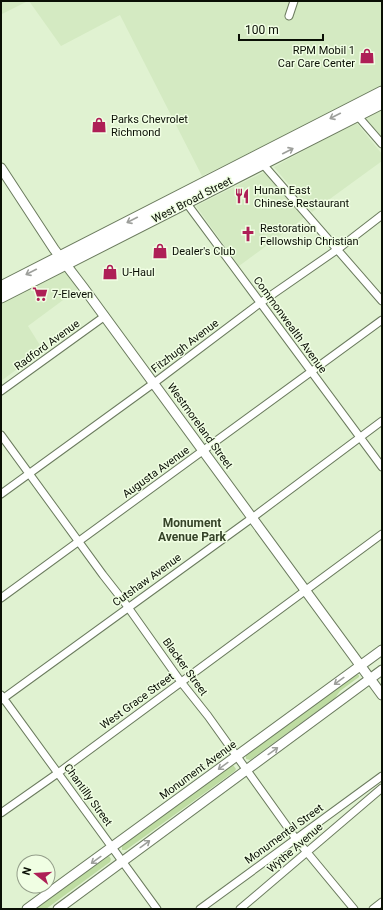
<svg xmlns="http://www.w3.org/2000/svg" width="383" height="910" viewBox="0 0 383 910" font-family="Roboto,sans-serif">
<rect width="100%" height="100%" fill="#e0f2d1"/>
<path fill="#d4eac2" d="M1,1h27l-26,13z
M29,1h353v89l-180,86 -82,-161 -59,31z
M382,110v28l-17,-20z
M356,122l26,32v7l-70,51 -38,-45z
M264,172l40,46 -65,48 -43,-60z
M65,269l13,20 -50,37 15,24 -42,31v-79z"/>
<path fill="#bedca2" d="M356,674l3,1v2l-19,14 -5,7 -7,5 -75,55 -3,2 -4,-1v-4z
M233,765l3,4 -1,2 -109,79h-4v-5l109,-79z
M109,856l2,3 -1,3 -64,47h-12z"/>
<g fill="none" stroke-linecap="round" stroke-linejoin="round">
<g stroke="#6b7b5e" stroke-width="9">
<path id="street" d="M289,16l5,-15
M356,114l26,30
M261,162l121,139
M185,201l197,266
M1,391l104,-75
M1,435l102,140 22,28 56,79 27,34 88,123 58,70
M1,494l153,-111 106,-80 78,-54 44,-34
M1,598l381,-278
M1,695l156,214
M1,700l251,-182 130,-97
M1,813l57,-40 324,-239
M200,909l182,-133
M240,909l142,-121
M373,909l9,-7"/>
</g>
<g stroke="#6b7b5e" stroke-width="11">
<path id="secondary" d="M1,168l53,81 29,38 299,408
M27,909l355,-259
M58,909l324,-239"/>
</g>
<g stroke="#6b7b5e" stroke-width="13">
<path id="primary" d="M1,287l381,-195
M1,297l381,-194"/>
</g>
<use href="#street" stroke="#fff" stroke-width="7"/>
<use href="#secondary" stroke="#fff" stroke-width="9"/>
<use href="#primary" stroke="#fff" stroke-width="11"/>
</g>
<defs><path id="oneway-shaft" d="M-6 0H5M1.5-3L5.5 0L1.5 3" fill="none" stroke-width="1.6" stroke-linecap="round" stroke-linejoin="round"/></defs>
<g stroke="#9d9f9b">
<use href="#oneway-shaft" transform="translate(335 116) rotate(153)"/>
<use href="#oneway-shaft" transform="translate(288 151) rotate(-27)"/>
<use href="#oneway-shaft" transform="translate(132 220) rotate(153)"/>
<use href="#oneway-shaft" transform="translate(31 272) rotate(153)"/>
<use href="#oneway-shaft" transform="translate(339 681) rotate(144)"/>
<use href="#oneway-shaft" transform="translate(273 751) rotate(-36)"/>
<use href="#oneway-shaft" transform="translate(223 766) rotate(144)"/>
<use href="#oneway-shaft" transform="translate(145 844) rotate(-36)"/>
<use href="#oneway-shaft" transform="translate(96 860) rotate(144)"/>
</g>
<defs>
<g id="shop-bare" transform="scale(1.2)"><path d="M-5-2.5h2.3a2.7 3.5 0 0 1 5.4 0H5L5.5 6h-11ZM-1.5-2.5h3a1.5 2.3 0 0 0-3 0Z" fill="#ae1f56" stroke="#f0fee3" stroke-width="2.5" paint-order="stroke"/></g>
<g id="restaurant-bare" transform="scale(1.2)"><path d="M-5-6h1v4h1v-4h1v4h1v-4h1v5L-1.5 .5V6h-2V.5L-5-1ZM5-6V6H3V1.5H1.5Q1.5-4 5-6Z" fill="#ae1f56" stroke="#f0fee3" stroke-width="2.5" paint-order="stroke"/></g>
<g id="church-bare" transform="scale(1.2)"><path d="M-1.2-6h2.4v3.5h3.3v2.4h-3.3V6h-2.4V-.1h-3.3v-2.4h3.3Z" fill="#ae1f56" stroke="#f0fee3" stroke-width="2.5" paint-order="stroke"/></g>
<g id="supermarket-bare" transform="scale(1.2)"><path d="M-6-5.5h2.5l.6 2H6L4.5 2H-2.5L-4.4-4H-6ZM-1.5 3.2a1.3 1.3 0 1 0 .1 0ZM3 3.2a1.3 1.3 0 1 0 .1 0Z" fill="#ae1f56" stroke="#f0fee3" stroke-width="2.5" paint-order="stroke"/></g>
</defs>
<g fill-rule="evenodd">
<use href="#shop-bare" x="367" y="56"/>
<use href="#shop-bare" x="99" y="125"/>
<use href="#restaurant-bare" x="242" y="196"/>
<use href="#church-bare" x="248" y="234"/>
<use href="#shop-bare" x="160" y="251"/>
<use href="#shop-bare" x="110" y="272"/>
<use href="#supermarket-bare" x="40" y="294"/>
</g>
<g text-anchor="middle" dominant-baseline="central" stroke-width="3" stroke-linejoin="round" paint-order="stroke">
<g font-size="11" fill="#0a0f05" stroke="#f0fee3" text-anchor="start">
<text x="355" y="50" text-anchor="end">RPM Mobil 1<tspan x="355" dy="13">Car Care Center</tspan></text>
<text x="111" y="119">Parks Chevrolet<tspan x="111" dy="13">Richmond</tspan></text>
<text x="254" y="190">Hunan East<tspan x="254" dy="13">Chinese Restaurant</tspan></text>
<text x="260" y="228">Restoration<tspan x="260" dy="13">Fellowship Christian</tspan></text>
<text x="172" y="251">Dealer's Club</text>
<text x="122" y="272">U-Haul</text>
<text x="52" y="294">7-Eleven</text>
</g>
<g font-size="11" fill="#0a0f05" stroke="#f0fee3">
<text transform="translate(192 200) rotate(-27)">West Broad Street</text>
<text transform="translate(290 325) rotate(54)">Commonwealth Avenue</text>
<text transform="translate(47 345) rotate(-36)">Radford Avenue</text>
<text transform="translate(185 346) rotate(-37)">Fitzhugh Avenue</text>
<text transform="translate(200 426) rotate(54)">Westmoreland Street</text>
<text transform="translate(156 472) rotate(-36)">Augusta Avenue</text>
<text transform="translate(147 580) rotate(-36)">Cutshaw Avenue</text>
<text transform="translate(185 667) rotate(54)">Blacker Street</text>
<text transform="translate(137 701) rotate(-36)">West Grace Street</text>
<text transform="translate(198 770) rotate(-36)">Monument Avenue</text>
<text transform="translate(88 795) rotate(54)">Chantilly Street</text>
<text transform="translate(284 834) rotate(-36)">Monumental Street</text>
<text transform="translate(295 848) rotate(-41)">Wythe Avenue</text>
</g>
<g font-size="12" font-weight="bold" fill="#354328" stroke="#f0fee3">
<text x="192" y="523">Monument<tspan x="192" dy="14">Avenue Park</tspan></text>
</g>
</g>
<rect width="383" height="910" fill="none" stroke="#0a0f05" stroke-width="4"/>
<g transform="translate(36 874) rotate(287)"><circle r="19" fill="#f0fee3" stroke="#949e8a"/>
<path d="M0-3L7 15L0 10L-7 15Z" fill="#ae1f56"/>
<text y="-6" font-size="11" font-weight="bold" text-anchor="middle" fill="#0a0f05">N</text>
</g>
<path d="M239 34v6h84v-6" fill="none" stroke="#0a0f05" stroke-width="2"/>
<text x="245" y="34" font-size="12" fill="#0a0f05" stroke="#f0fee3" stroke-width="3" paint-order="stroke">100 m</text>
</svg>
